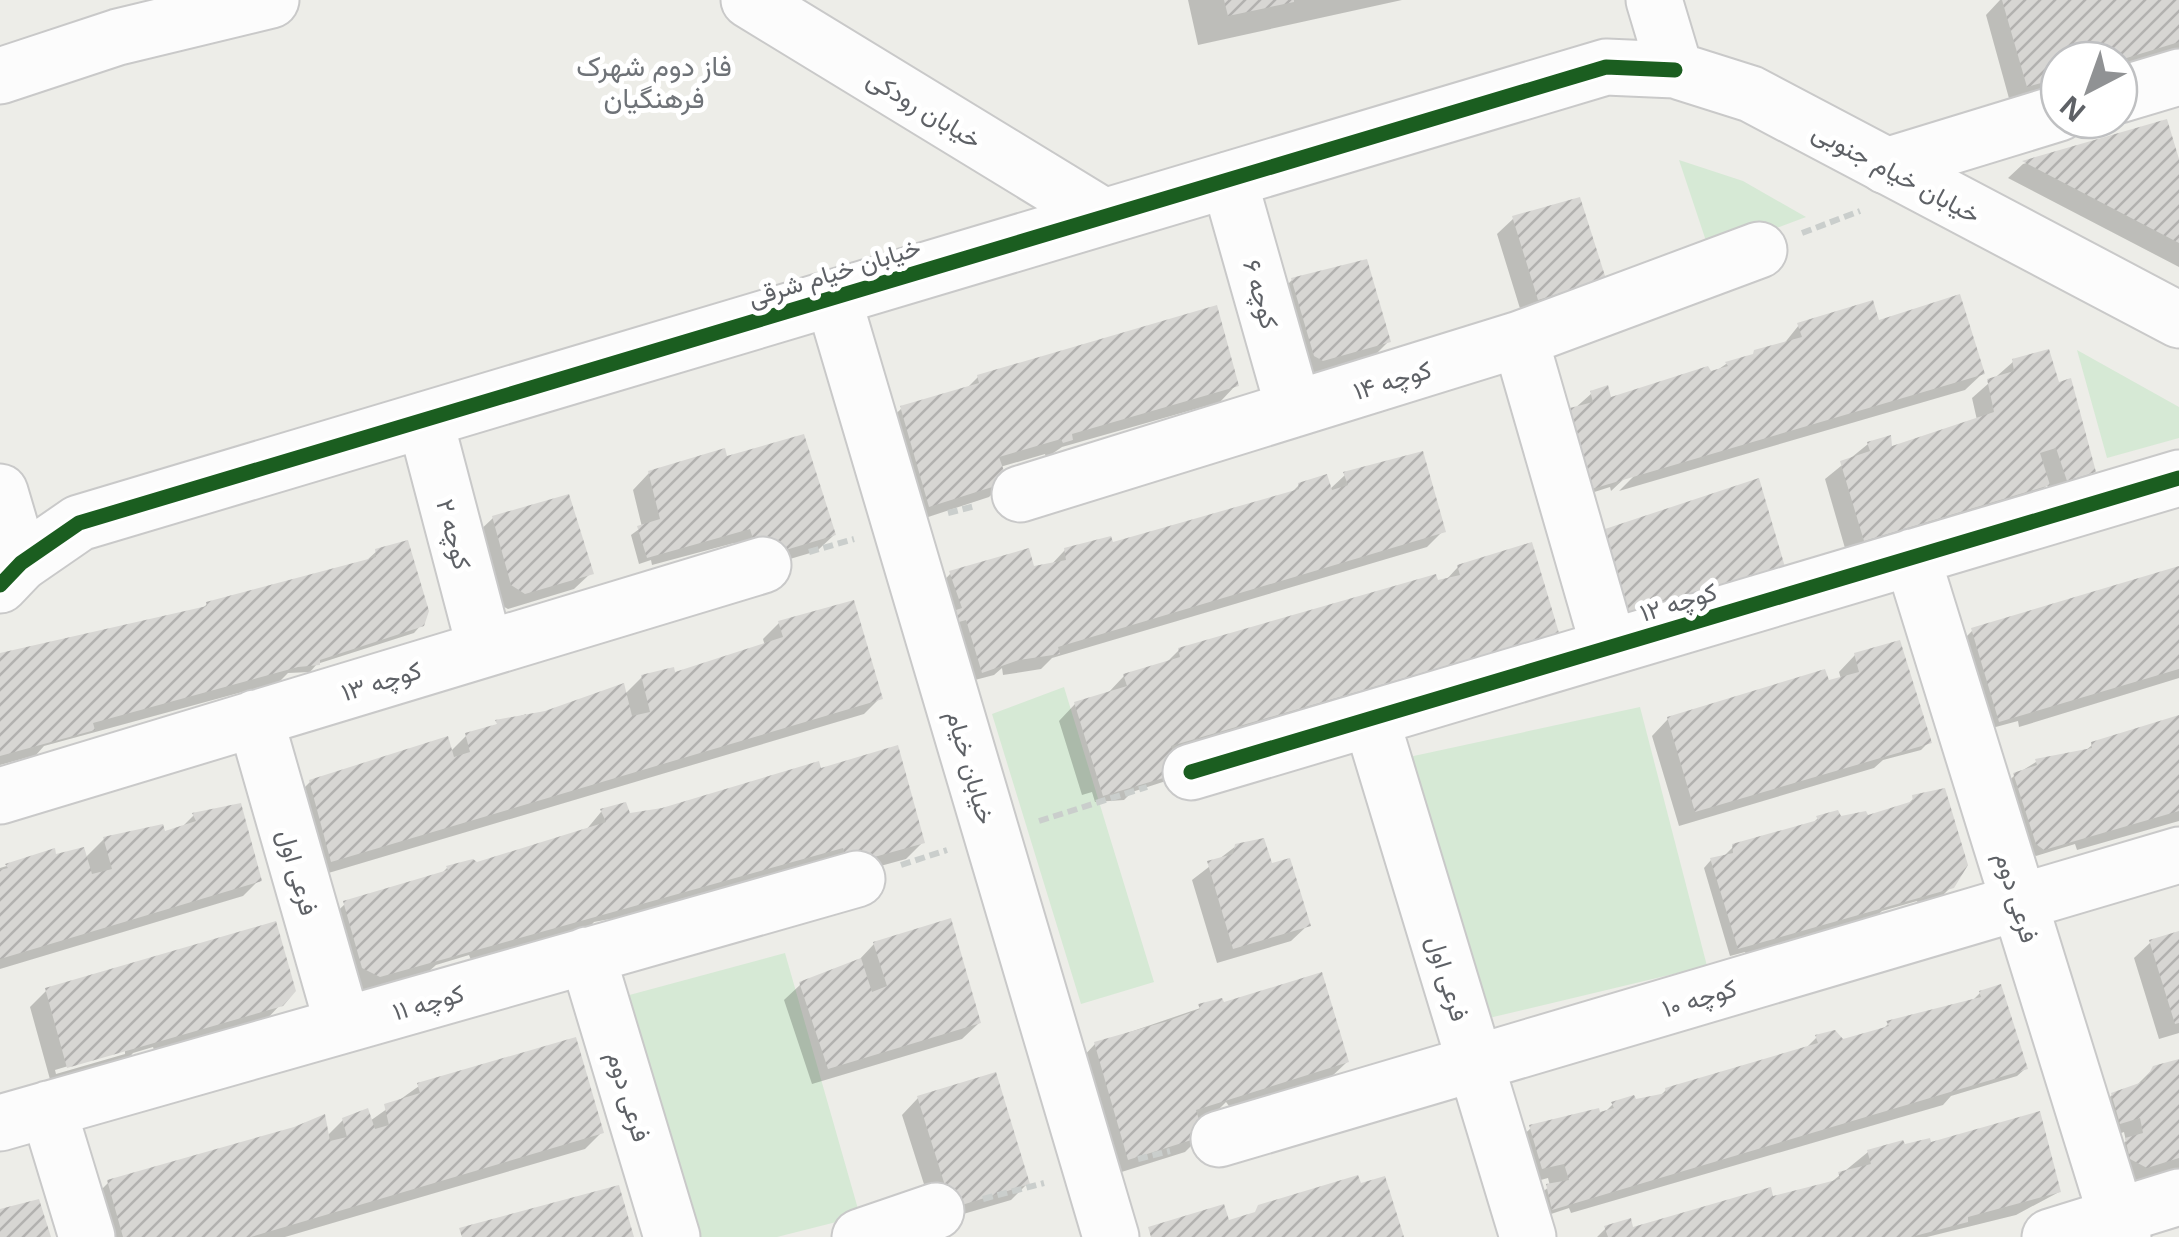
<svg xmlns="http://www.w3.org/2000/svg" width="2179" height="1237" viewBox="0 0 2179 1237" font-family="'Open Sans',Vazirmatn,sans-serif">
<defs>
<pattern id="building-hatch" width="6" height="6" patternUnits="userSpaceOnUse" patternTransform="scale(2.5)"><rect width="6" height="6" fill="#d7d6d3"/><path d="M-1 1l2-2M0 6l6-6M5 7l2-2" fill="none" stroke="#b2b1af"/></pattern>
</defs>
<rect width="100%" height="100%" fill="#edede8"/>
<path fill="#d6e9d5" d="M1679,160l64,21 63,36 -96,36z
M2077,350l102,57v31l-72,20z
M1064,687l90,295 -73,22 -89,-290z
M1640,707l67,259 -218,52 -80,-261z
M785,953l75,263 -83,21h-77l-78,-240z"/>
<path fill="#0003" fill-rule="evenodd" d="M1188,0h214l-204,45z
M2000,0h179v52l-60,18v-10h-60v16l-5,2 5,5 -11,9 -38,10 -24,-87z
M2165,122l14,46v99l-171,-89 15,-14z
M1514,218l90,60 -82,37 -25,-81z
M1292,280l96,62 -16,16 -66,18 -30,-80z
M1799,325l183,49 -17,16 -346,101 15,-15h-7l-16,15 -1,-4 -25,8 -30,-69 37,-33 17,7 100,-24 17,-12 57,-19z
M2014,361l79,110 -17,16 -25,9 -4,-11 -16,16 -184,54 -22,-76 43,-35 24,5 85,-29 -5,-22z
M978,377l258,8 -16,17 -158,45 -16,11 -1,-4 -45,13 5,14 -16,16 -76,25 -28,-98 17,-16 64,-19z
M649,473l185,62 -17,16 -75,22 -8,-30 -82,22 -1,-5 -12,4 -8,-29 11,-8 -9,-37z
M1345,475l98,56 -16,16 -375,111 -11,11 -38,6 -1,-7 -8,7 -19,5 -40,-90 16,-17 99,-7 15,-16 46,-5 179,-51 9,-9 30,5z
M493,518l98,55 -17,16 -66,20 -13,-7 -19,-68z
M1606,531l176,35 -170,60 -22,-79z
M377,551l45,73 -8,9 -97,31 -7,8 -22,1 -9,9 -235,64 -8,9 -36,10v-109l201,-46 6,-6 158,-42z
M1458,567l98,65 -16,16 -343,93 -28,39 -37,12 -8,8 -29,2 -3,-10 -10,3 -23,-74 16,-17 33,-11 16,-17 42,-13 13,-13 266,-69z
M2179,568v110l-160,49 -1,-6 -26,7 -36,-81 17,-17z
M779,623l101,75 -16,16 -549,163 -21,-79 16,-16 140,-30 16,-16 60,-22 1,6 97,-25 18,-18 31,-1 92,-30 -2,-7z
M1855,655l74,87 -8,8 -38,10 -9,8 -195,58 -27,-90 16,-17 173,-40 -2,-7z
M2179,718v103l-102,29 -2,-6 -39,12 -7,-4 -31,-61 17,-16 21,-13 48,-10 8,-7z
M819,771l103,72 -16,16 -73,20 -222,46 -1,-6 -16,3 -8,9 -115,29 -2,-5 -33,10 -9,8 -65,19 -16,-8 -18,-64 17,-16 96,-30 6,-6 29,-3 110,-35 15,-18 27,3 34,-4z
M1914,798l38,88 -17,17 -16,4 -2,-6 -35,10 -9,8 -126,39 -2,-6 -15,4 -26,-88 7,-8 11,-2 11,-11 78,-22 7,-7h48l39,-11z
M194,815l65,65 -16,16 -243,73v-101l53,-16 1,6h31l19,-19 60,-5 17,-6z
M1236,846l34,20 38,59 -17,16 -74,22 -25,-83z
M2179,933v100l-20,6 -25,-81 17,-16z
M874,944l105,79 -17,16 -150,45 -28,-84 17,-16 57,-23z
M46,991l235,13 -17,18 -109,31 -2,-6 -20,6 -8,9 -74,21 -21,-76zM125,1049v5l-69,20 -1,-4z
M1980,993l45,76 -8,7 -66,20 -8,9 -372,108 -2,-5 -24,8 -5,-22 10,-8 -2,-8 -22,6 -12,-40 17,-16 72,-14 10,-10 47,-8 6,-6 138,-40 12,-12 25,4 40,-11 7,-7 83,-22z
M1221,1001l126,61 -17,16 -98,32 -6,-8 -12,12 -18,5 6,16 -17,17 -73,23 -33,-114 16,-17z
M2179,1063v105l-50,15 -19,-26 16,-16 -2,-9 -20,7 -8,-28 16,-16 25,-10 17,-17z
M419,1086l182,47 -16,16 -300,88h-182l-11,-38 17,-17 218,-46 16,-16 27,1z
M918,1098l109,86 -16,16 -75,22 -34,-107z
M1868,1152l191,40 -43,23 -89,22h-330l9,-9 25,2 198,-46z"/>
<path fill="url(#building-hatch)" d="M1224,0h70v2l-66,14z
M2002,0h177v42l-59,18h-61v18l-32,9z
M2167,119l12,40v84l-157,-82z
M1580,197l26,82 -68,21 -26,-84z
M1367,259l24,83 -68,19 -9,-5 -23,-78z
M1960,294l25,80 -393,115 -22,-81 23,-6 -3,-11 18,-6 3,12 97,-31 3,5 17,-5 -3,-4 28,-8 1,-4 48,-13 -5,-14 76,-23 6,20z
M1217,305l22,81 -167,48 1,6 -10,3 -2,-4 -62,18 9,25 -79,25 -29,-101 79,-23 -2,-8z
M2049,349l10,33 12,-4 25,94 -29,9 -11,-33 -16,5 10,32 -186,56 -24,-80 30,-10 -3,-9 24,-7 1,11 102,-34 -7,-33 27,-8 -2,-12z
M804,434l32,101 -77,23 -9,-29 -103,29 -10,-32 23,-7 -12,-48 77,-23 2,8z
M1423,451l23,81 -388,115 2,7 -41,6 -37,13 -16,-53 -7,2 -3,-12 6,-2 -13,-37 80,-23 5,18 32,-6 -2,-12 47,-12 2,6 186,-53 -1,-6 29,-9 5,16 16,-5 -5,-13z
M1759,478l26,89 -157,45 -23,-83z
M569,494l25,80 -69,20 -14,-9 -19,-69z
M408,540l21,71 -5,15 -104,34v5l-22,2 -205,56 2,7 -95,26v-103l207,-47 -1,-4 170,-45 -1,-8z
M1532,542l27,91 -388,113 9,27 -77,23 -29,-94 53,-16 -4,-12 57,-17 -2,-9 258,-74 2,6 22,-5 -3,-10z
M2179,566v103l-180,53 -28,-94z
M854,600l29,99 -552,163 -22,-82 139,-44 6,21 16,-5 -5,-19 32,-9 -2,-4 50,-9 79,-28 8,33 18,-4 -9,-37 33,-8 1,5 108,-35 -5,-16z
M1900,640l32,103 -237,69 -28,-95 158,-48 4,11 30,-8 -5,-19z
M2179,715v96l-135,39 -8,-6 -23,-71 24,-8 -2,-6 57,-11 -1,-6z
M898,745l27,98 -76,21 -6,-16 -463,129 -18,-9 -19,-67 105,-31 -2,-4 27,-7 4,3 129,-40 -6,-13 26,-7 4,11 32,-5 157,-47 2,7z
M1945,788l23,77 -14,23 -216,61 -28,-91 23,-5 -1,-9 86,-24 -2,-4 22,-6 3,6 25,-5 2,4 45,-14 -1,-6z
M241,803l21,78 -262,78v-89l8,-2 -3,-4 50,-16 1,6 28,-7 8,27 20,-5 -9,-32 60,-13 2,7 31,-10 -4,-8z
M1264,838l8,25 18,-5 21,68 -78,23 -26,-88 26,-7 2,-10z
M951,918l30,105 -153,46 -29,-87 62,-24 11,34 15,-6 -14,-44z
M276,921l20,70 -13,15 -216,62 -22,-80z
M2179,931v92l-4,1 -26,-84z
M1322,972l27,90 -153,48 8,26 -76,24 -34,-118 74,-21 32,-12 -2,-5 24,-6 2,4z
M2001,984l27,85 -476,141 -6,-26 23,-4 -5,-16 -22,5 -13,-44 70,-17 1,4 14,-4 -3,-6 23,-7 2,4 30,-6 -1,-5 153,-45 -3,-8 20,-5 8,9 46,-13 -3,-5 95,-24 -2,-6z
M576,1037l28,96 -353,104h-128l-16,-57 187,-53 31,-13 5,27 17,-4 -5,-19 26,-10 7,21 14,-4 -5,-21 36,-11 -3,-10z
M2179,1059v99l-32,10 -17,-9 -5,-21 18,-5 -3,-15 -20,6 -9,-31 34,-12 8,-15z
M996,1072l34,112 -78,24 -35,-112z
M2040,1111l21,81 -93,25v5l-57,15h-303l-4,-11 27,-8 2,9 138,-40 2,9 67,-17 -2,-7 33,-8 -4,-14 36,-10 2,4 25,-6 1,4z
M1358,1175l3,8 24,-7 19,61h-253l-3,-10 76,-23 5,16 26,-8 3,-7z
M619,1185l15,52h-172l-3,-9z
M39,1199l12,38h-51v-28z"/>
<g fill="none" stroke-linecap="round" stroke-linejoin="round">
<g stroke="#c9c9c9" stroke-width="59">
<path id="minor" d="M749,0l352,215
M0,76l118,-39 153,-37
M2119,95l60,-18
M1886,166l173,-53
M1229,180l65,229
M833,298l278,939
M1520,339l89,308
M425,420l60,228
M0,492l21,71
M1020,494l500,-155 239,-89
M1912,557l211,680
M255,718l88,307
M1371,719l157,518
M1191,772l988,-294
M0,796l763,-231
M587,955l85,282
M48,1109l39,128
M0,1123l857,-244
M1219,1139l960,-284
M860,1237l76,-26
M2050,1237l129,-40"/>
</g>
<g stroke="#c9c9c9" stroke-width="59">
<path id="tertiary" d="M1654,0l21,70 76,24 428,226
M0,585l21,-22 58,-40 1527,-456 69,3"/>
</g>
<path stroke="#cacecc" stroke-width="6" stroke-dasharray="10 5" stroke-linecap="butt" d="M1802,233l58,-22
M948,513l27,-7
M809,552l45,-13
M1039,821l108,-34
M901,865l46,-15
M1138,1159l32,-8
M983,1199l61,-16"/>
<use href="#minor" stroke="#fcfcfc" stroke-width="55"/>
<use href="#tertiary" stroke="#fcfcfc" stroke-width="55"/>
<g stroke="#fff" stroke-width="21">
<path id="cycleway" d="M0,585l21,-22 58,-40 1527,-456 69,3
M1191,772l988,-294"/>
</g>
<use href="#cycleway" stroke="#1b5e20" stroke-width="15"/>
</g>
<g text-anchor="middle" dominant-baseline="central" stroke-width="10" stroke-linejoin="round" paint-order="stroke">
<g font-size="25" fill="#5e6166" stroke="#fff">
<text transform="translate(925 108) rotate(31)">خیابان رودکی</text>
<text transform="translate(1897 172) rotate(28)">خیابان خیام جنوبی</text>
<text transform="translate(834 271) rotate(-17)">خیابان خیام شرقی</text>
<text transform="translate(1262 294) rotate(74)">کوچه ۶</text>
<text transform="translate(1392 379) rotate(-17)">کوچه ۱۴</text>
<text transform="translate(455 534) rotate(75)">کوچه ۲</text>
<text transform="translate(1678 601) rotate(-17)">کوچه ۱۲</text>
<text transform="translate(381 680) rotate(-17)">کوچه ۱۳</text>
<text transform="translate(972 767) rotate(74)">خیابان خیام</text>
<text transform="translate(299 872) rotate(74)">فرعی اول</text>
<text transform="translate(2018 897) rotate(73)">فرعی دوم</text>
<text transform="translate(1449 978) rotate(73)">فرعی اول</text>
<text transform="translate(1699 997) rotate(-17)">کوچه ۱۰</text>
<text transform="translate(428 1001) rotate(-16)">کوچه ۱۱</text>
<text transform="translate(630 1096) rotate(73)">فرعی دوم</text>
</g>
<g font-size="28" fill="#6f7378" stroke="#fff">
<text x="654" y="65">فاز دوم شهرک<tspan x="654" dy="32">فرهنگیان</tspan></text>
</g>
</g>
<g transform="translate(2089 90) rotate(221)"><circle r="48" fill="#ffffff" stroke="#bfc0c2" stroke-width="2.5"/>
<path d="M0-8L18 38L0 25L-18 38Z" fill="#909294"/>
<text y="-15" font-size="28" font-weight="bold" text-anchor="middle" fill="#5e6166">N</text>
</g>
</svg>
